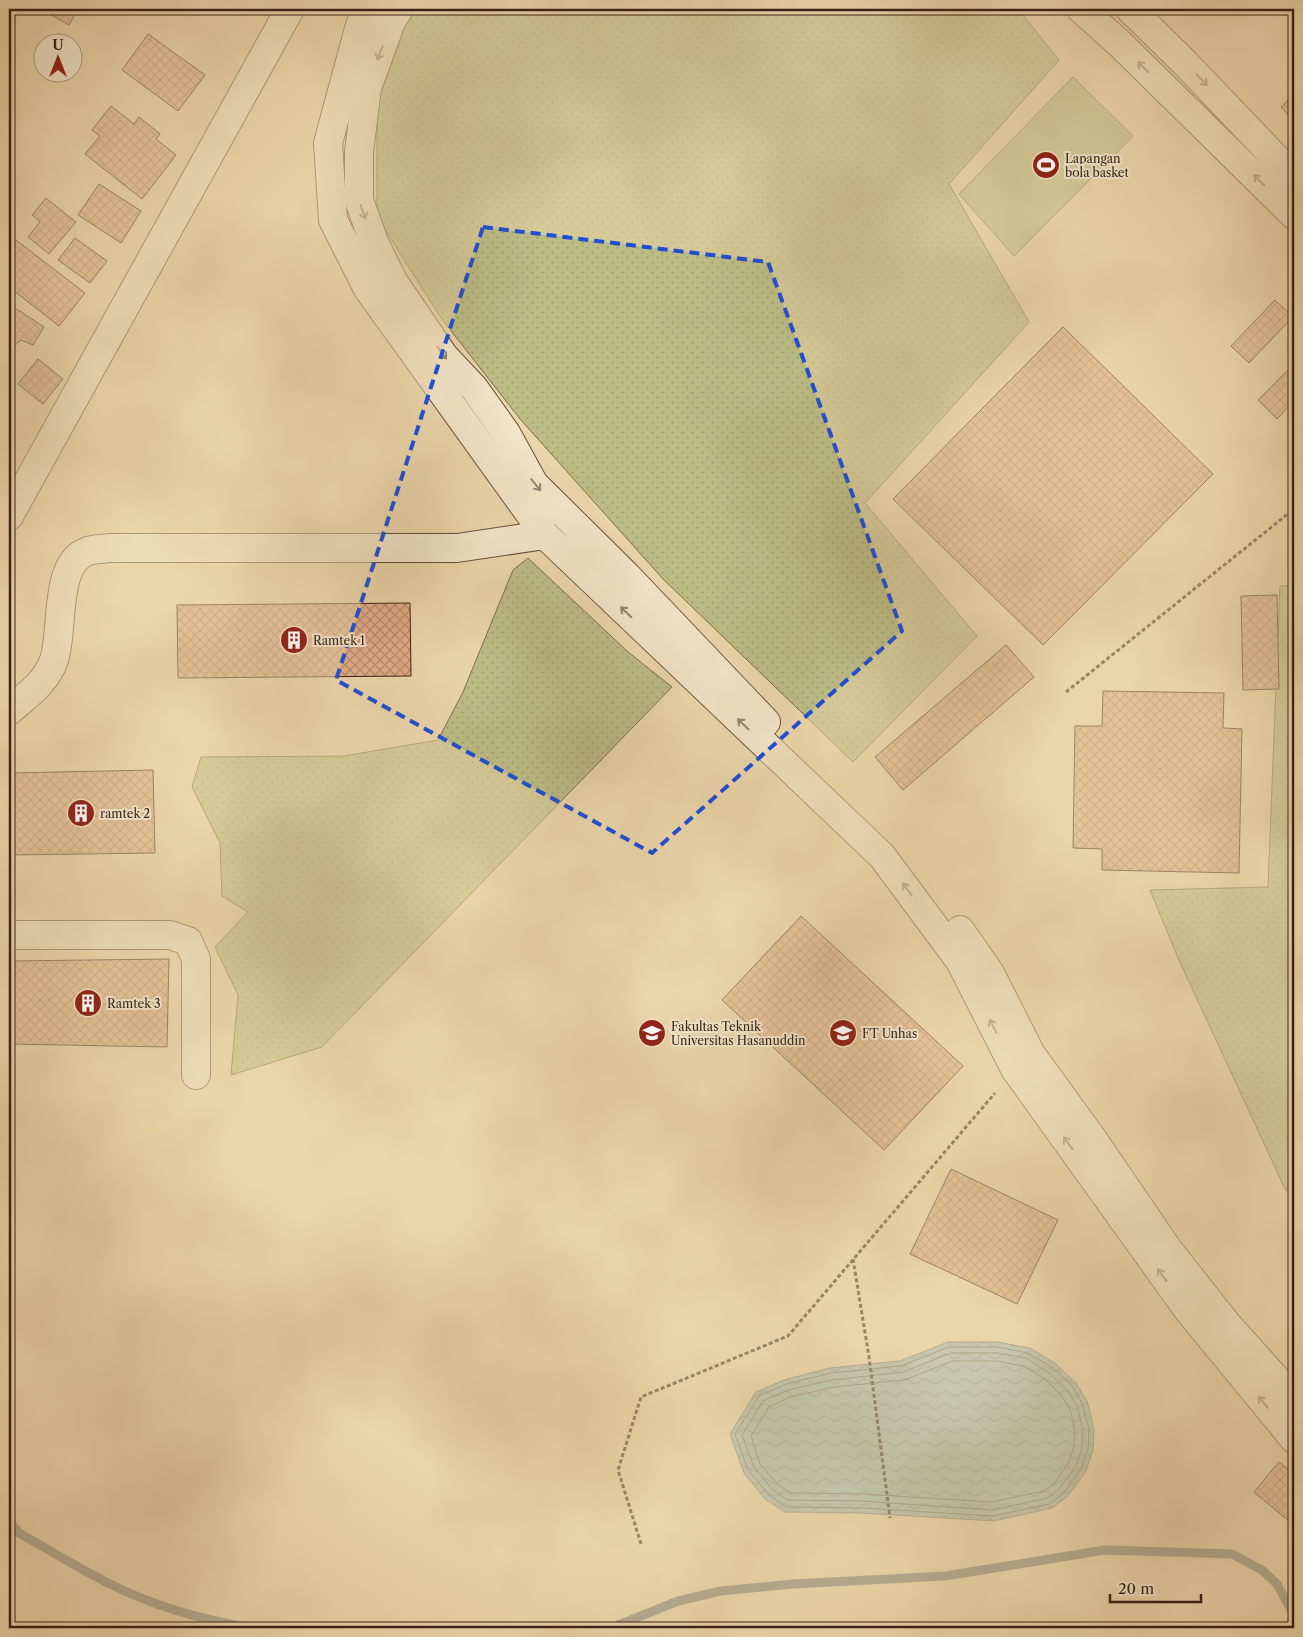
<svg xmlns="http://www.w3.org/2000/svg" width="1303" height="1637" viewBox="0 0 1303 1637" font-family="'Libre Caslon Text',serif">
<defs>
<pattern id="grass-dots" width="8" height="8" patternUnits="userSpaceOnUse" patternTransform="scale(1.25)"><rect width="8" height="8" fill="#bcbc85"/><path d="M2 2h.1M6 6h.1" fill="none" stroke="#a2a172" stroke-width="1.8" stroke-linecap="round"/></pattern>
<pattern id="water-waves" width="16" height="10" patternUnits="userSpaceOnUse" patternTransform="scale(1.25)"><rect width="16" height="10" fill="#9bb7b1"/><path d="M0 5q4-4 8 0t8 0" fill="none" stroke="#7f948f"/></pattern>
<pattern id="building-cross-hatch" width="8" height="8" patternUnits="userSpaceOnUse" patternTransform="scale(1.25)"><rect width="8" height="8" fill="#e1aa86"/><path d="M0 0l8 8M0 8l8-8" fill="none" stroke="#b78a6d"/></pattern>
</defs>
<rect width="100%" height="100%" fill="#ebd5aa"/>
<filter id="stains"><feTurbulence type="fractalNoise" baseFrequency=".004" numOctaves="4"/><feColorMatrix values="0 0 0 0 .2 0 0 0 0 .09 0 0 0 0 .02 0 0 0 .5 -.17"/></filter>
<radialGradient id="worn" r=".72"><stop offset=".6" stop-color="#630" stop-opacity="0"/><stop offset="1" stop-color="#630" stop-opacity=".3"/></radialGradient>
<path fill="url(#grass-dots)" stroke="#7a6f4e" d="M413,9h605l41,51 -110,124 80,138 -164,181 112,133 -124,126 -190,-183 -143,-160 -79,-101 -64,-101v-134z
M528,558l100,94 44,35 -350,360 -91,28 7,-80 -23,-48 33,-35 -26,-16 -2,-53 -28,-56 9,-30 143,-1 94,-16 25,-48 50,-122z
M1294,585v600l-8,6 -108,-233 -28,-68 118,-3 12,-301z"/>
<path fill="#bcbc85" stroke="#7a6f4e" d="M1073,77l60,59 -119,120 -55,-62z"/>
<path fill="url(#water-waves)" stroke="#747b74" d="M948,1342h49l33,6 26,16 20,19 11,18 7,28 -1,21 -7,21 -19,26 -15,11 -58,13 -132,-8 -77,-1 -20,-13 -21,-26 -14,-39 26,-42 28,-12 46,-12 70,-7z"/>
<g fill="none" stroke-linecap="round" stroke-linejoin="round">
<path stroke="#6a6c64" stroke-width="1" d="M949,1347h48l31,6 25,15 19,18 10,17 7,26 -1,20 -7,20 -18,25 -14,10 -56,12 -131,-8 -76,-1 -17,-12 -21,-25 -13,-36 24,-38 27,-12 45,-11 70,-7z
M951,1353h46l29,5 23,15 18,17 10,16 6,24 -1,18 -6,18 -17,23 -12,9 -54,12 -130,-9 -75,-1 -15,-10 -19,-23 -12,-32 21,-34 25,-11 44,-10 71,-8z
M953,1361h43l27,5 22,13 16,16 9,14 5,22 -1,15 -5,16 -15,22 -10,7 -52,11 -129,-8 -72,-1 -13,-8 -18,-21 -9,-28 18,-29 21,-10 44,-10 70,-7z"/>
<path stroke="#747b74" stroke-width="9" d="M9,1521l10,12c29,16 57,34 87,49 45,23 96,38 146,46
M611,1628l67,-27 43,-10 72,-7 152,-8 160,-26 127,4 30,16 15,14 17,32"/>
</g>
<path fill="url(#building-cross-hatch)" stroke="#392218" d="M40,9h38l-9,16z
M148,34l57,41 -27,36 -56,-41z
M1294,94v27l-13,-14z
M111,106l23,18 5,-7 21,17 -4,5 20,16 -34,44 -57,-45 15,-18 -8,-6z
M99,184l42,27 -20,32 -43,-28z
M46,198l30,24 -27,32 -21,-17 12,-15 -8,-7z
M12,237l73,56 -26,33 -50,-39v-46z
M75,238l32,23 -17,22 -32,-23z
M1275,300l18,17 -44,46 -18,-17z
M9,304l35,23 -11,18 -12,-5 -9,8 -3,-2z
M1063,327l150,147 -170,171 -150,-146z
M38,359l25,20 -20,25 -25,-20z
M1294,364v37l-17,18 -19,-19z
M9,413l5,3 -5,12z
M1277,595l2,94 -36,1 -2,-94z
M410,603l1,73 -233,2 -1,-73z
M1006,645l28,32 -131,113 -28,-33z
M1103,691l121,2 -1,35 19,1 -3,144 -137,-3v-21l-29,-1 2,-122h27z
M153,770l2,83 -146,2v-82z
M801,916l162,150 -79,84 -162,-150z
M169,959l-2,88 -158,-3v-83z
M951,1169l107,51 -41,84 -107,-50z
M1279,1462l15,12v43l-4,5 -36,-30z"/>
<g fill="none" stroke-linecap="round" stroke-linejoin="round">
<g stroke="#664f3c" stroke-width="30">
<path id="minor" d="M367,9l-7,16 -32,118 5,77 35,69 177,246 337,321 78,105 55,108 173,241 106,129
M399,9l-8,13 -24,66 -8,64v48l15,42 19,39 51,75 30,32 32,45 28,51 93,92 139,146
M1081,9l37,33 176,173
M1130,9l54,53 110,115
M9,516l281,-507
M9,711c17,-15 37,-28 45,-51 10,-28 -1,-98 34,-109 7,-2 15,-2 22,-3h347l88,-13
M960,930l30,43 41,81 61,84 75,110 59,75 68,76
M9,935h161l18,6 8,18v116"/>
</g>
<path stroke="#392218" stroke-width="3" stroke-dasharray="4 2.5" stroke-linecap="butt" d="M1066,692l228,-183
M853,1259l16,98 21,161
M641,1544l-23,-74 23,-73 147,-61 207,-243"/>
<use href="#minor" stroke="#f2e4c8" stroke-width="28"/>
</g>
<defs><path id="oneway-shaft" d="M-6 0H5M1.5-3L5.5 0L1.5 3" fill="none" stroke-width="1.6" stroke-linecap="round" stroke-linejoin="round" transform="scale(1.25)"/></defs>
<g stroke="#968370">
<use href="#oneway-shaft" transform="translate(380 53) rotate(111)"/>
<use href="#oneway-shaft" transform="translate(1143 67) rotate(-136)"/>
<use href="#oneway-shaft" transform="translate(1202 80) rotate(47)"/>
<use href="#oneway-shaft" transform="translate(1259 180) rotate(-136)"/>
<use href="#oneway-shaft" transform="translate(363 212) rotate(71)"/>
<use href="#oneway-shaft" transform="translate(442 353) rotate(54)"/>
<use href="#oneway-shaft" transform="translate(536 485) rotate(51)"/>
<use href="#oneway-shaft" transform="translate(626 612) rotate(-136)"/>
<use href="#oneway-shaft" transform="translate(743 724) rotate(-136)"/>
<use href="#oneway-shaft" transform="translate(907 889) rotate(-126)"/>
<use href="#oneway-shaft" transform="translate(993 1026) rotate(-117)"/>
<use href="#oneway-shaft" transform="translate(1068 1143) rotate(-126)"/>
<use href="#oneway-shaft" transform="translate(1162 1275) rotate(-126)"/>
<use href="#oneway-shaft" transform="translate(1263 1402) rotate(-130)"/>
</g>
<path d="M0 0H1303V1637H0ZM483,227l285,35 134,369 -250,222 -316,-173z" fill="#ebd5aa" fill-opacity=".55" fill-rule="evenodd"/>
<path fill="none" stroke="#1d4ed8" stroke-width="4" stroke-dasharray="10 6" stroke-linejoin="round" d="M483,227l285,35 134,369 -250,222 -316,-173z"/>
<defs>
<g id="stadium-disc" transform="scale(1.4375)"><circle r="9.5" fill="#8f2418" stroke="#f2e4c8"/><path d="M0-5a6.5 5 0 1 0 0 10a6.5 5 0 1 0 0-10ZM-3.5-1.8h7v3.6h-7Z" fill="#fff"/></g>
<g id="building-disc" transform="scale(1.4375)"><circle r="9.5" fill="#8f2418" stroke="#f2e4c8"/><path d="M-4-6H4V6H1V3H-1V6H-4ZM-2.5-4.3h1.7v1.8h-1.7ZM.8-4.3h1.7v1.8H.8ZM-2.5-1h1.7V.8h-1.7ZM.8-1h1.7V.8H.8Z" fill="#fff"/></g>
<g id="university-disc" transform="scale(1.4375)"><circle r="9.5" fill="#8f2418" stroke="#f2e4c8"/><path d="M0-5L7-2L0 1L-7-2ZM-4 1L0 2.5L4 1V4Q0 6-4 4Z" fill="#fff"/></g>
</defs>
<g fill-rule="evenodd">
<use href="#stadium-disc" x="1046" y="165"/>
<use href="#building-disc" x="294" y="640"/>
<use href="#building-disc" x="81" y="813"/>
<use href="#building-disc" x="88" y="1003"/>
<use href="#university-disc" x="652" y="1033"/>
<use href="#university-disc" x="843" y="1033"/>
</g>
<g text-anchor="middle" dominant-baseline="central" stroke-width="4" stroke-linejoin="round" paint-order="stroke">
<g font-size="12" fill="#392218" stroke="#f2e4c8" text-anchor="start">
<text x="1065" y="158">Lapangan<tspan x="1065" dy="14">bola basket</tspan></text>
<text x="313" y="640">Ramtek 1</text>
<text x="100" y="813">ramtek 2</text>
<text x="107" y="1003">Ramtek 3</text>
<text x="671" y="1026">Fakultas Teknik<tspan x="671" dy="14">Universitas Hasanuddin</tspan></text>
<text x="862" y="1033">FT Unhas</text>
</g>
</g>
<rect width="1303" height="1637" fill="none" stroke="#ebd5aa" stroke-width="30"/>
<rect x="10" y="10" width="1283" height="1617" fill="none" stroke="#392218" stroke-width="2.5"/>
<rect x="15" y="15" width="1273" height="1607" fill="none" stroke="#392218"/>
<g transform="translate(58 58)"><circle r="24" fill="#f2e4c8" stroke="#a89682"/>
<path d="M0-4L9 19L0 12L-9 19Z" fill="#8f2418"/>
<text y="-8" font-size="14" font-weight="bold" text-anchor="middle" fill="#392218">U</text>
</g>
<path d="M1110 1594v8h91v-8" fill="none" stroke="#392218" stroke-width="2.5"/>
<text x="1118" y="1594" font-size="15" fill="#392218" stroke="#f2e4c8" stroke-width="4" paint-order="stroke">20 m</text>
<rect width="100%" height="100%" filter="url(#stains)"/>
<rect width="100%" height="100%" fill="url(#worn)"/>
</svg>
